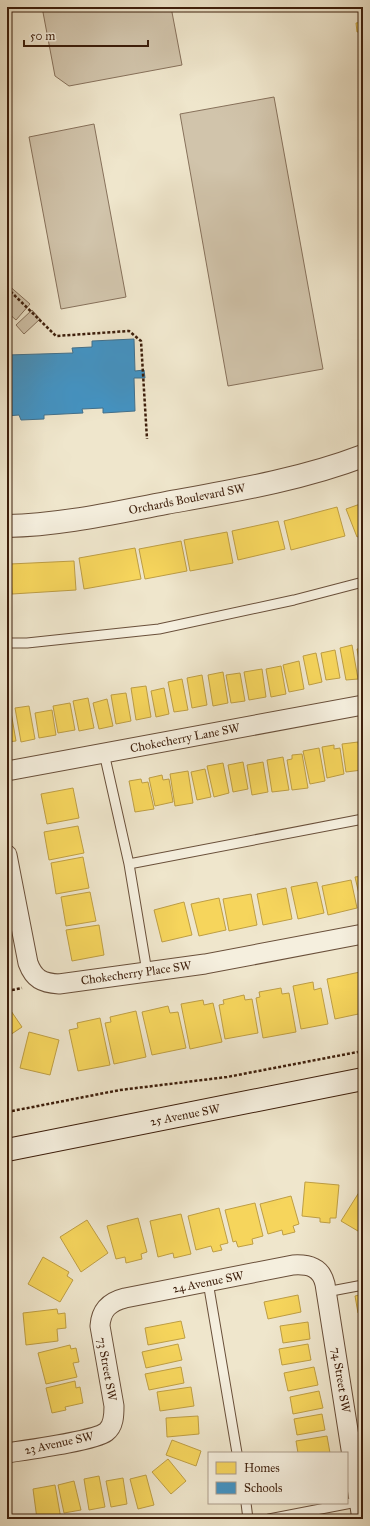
<svg xmlns="http://www.w3.org/2000/svg" width="370" height="1526" viewBox="0 0 370 1526" font-family="'IM FELL Great Primer',serif">
<rect width="100%" height="100%" fill="#efe6cc"/>
<filter id="stains"><feTurbulence type="fractalNoise" baseFrequency=".005" numOctaves="4"/><feColorMatrix values="0 0 0 0 .2 0 0 0 0 .09 0 0 0 0 .02 0 0 0 .5 -.17"/></filter>
<radialGradient id="worn" r=".72"><stop offset=".6" stop-color="#630" stop-opacity="0"/><stop offset="1" stop-color="#630" stop-opacity=".3"/></radialGradient>
<path fill="#d1c4ab" stroke="#87715b" d="M42,7h129l11,58 -113,21 -14,-10z
M274,97l49,272 -95,17 -48,-272z
M94,124l32,173 -65,12 -32,-172z
M7,284l23,20 -14,16 -9,-8z
M32,310l8,9 -16,15 -8,-9z"/>
<path fill="#f6d55c" stroke="#be9e44" d="M359,7h4v11h-2z
M363,22v11v-2l-6,1 -1,-9z
M363,503v31l-6,3 -11,-28z
M337,507l8,29 -54,14 -7,-29z
M278,521l7,28 -47,11 -6,-29z
M227,532l6,31 -43,8 -6,-31z
M181,541l6,30 -42,8 -6,-30z
M135,548l6,31 -57,10 -5,-31z
M74,561l2,29 -64,4 -2,-30z
M352,645l6,34 -12,1 -6,-32z
M363,648v27l-1,1 -5,-27z
M335,650l5,28 -14,2 -5,-27z
M316,653l6,29 -13,3 -6,-29z
M299,661l5,28 -15,3 -6,-27z
M281,666l5,28 -15,3 -5,-28z
M262,669l4,28 -17,3 -5,-28z
M223,672l5,31 -15,3 -5,-31z
M240,673l5,28 -14,2 -5,-28z
M202,675l5,30 -15,3 -5,-30z
M182,679l6,31 -14,2 -6,-30z
M146,686l5,31 -15,3 -5,-32z
M164,688l5,26 -13,3 -5,-26z
M126,693l5,28 -15,3 -5,-29z
M88,698l6,30 -15,3 -6,-30z
M107,699l6,27 -14,3 -6,-26z
M70,703l5,27 -17,3 -5,-27z
M29,706l6,33 -14,3 -6,-34z
M52,710l4,25 -17,3 -4,-25z
M11,712l5,29 -9,1v-29z
M358,742l4,28 -16,2 -4,-28z
M334,745v4l6,-1 4,26 -17,4 -5,-31z
M319,748l6,33 -15,3 -7,-33z
M302,754l6,34 -16,2 -5,-30 5,-1v-4z
M283,757l6,33 -17,2 -5,-32z
M243,762l5,27 -15,3 -5,-27z
M263,762l5,30 -16,3 -5,-30z
M223,763l6,30 -15,4 -7,-31z
M205,769l6,28 -14,3 -6,-28z
M188,771l5,32 -18,3 -5,-32z
M162,775l1,5 6,-1 4,23 -18,4 -6,-28z
M141,779l1,4 6,-1 6,27 -19,3 -6,-31z
M73,788l6,30 -32,6 -6,-30z
M78,826l6,27 -35,7 -5,-28z
M83,857l6,31 -33,6 -5,-31z
M363,876v30l-1,1 -7,-30z
M351,880l6,28 -29,7 -6,-29z
M317,882l7,31 -26,6 -7,-32z
M286,888l6,31 -29,6 -6,-31z
M90,892l6,29 -30,5 -5,-29z
M251,894l6,31 -28,6 -6,-32z
M219,898l7,32 -27,6 -8,-32z
M184,902l8,33 -30,7 -8,-32z
M99,925l5,30 -32,6 -6,-31z
M360,972l3,12v29l-28,6 -8,-40z
M313,982l1,8 7,-2 7,36 -27,5 -8,-43z
M281,988l1,6 7,-1 7,39 -33,6 -7,-40 4,-1 -1,-5z
M244,995l1,5 7,-1 6,34 -33,6 -6,-34 5,-1 -1,-4z
M203,1000l1,5 9,-2 9,39 -32,7 -9,-45z
M7,1005l15,22 -15,10z
M168,1006l2,7 8,-1 8,36 -34,7 -10,-43z
M136,1011l10,46 -32,7 -9,-41 6,-1 -1,-5z
M100,1018l10,47 -32,6 -9,-41 9,-2 -1,-5z
M29,1032l30,8 -9,35 -30,-7z
M305,1182l34,3 -3,33h-6v5l-10,-1v-4l-18,-2z
M363,1186v48l-22,-13z
M291,1196l8,28 -6,2 2,6 -12,3 -1,-5 -14,4 -8,-30z
M255,1203l8,33 -11,3 1,5 -15,3 -2,-6 -3,1 -8,-32z
M219,1208l9,35 -8,2 2,5 -9,2 -2,-6 -15,4 -8,-34z
M181,1214l10,40 -17,4 -1,-5 -15,4 -8,-36z
M138,1218l9,34 -6,2 1,5 -16,4 -1,-6 -9,2 -9,-33z
M87,1220l21,33 -27,19 -21,-35z
M43,1257l26,15 -2,4 6,4 -13,22 -32,-18z
M363,1294v18l-5,1 -3,-17z
M298,1295l3,17 -33,7 -4,-17z
M57,1309l1,5 7,-1 1,15 -9,1 1,12 -32,4 -3,-32z
M363,1318v19h-1l-3,-18z
M181,1321l4,17 -37,7 -3,-17z
M308,1322l2,17 -27,4 -3,-17z
M178,1344l4,16 -36,8 -4,-16z
M308,1344l3,16 -29,5 -3,-16z
M70,1345l1,4 5,-1 3,14 -6,1 4,14 -31,7 -8,-31z
M181,1367l3,16 -35,7 -4,-16z
M314,1367l4,18 -30,6 -4,-18z
M75,1381l1,7 4,-1 3,16 -18,4 1,3 -14,3 -6,-25z
M191,1387l3,19 -34,5 -3,-19z
M319,1391l4,17 -30,6 -3,-17z
M322,1414l3,16 -28,5 -3,-16z
M198,1416l1,18 -32,3 -1,-19z
M327,1436l3,17h-32l-2,-12z
M172,1440l29,11 -5,15 -30,-11z
M168,1459l18,22 -15,13 -19,-22z
M146,1475l8,30 -16,4 -8,-30z
M99,1476l6,31 -16,3 -5,-31z
M123,1478l4,26 -16,3 -5,-26z
M74,1481l7,29 -17,3 -6,-28z
M55,1485l6,34h-24l-4,-30z"/>
<path fill="#4393c3" stroke="#41708c" d="M134,339l1,32 9,-1 1,8h-11l1,33 -32,2v-5l-21,1 1,4 -39,2v4l-23,1 -2,-5 -12,1v-61l66,-2 -1,-5 20,-1v-6z"/>
<g fill="none" stroke-linecap="round" stroke-linejoin="round">
<g stroke="#6a503b" stroke-width="11">
<path id="service" d="M7,643h20l132,-14 135,-29 69,-18
M104,753l25,111 18,108
M129,864l234,-45
M208,1282l29,171
M326,1292l37,-7
M246,1503l2,16
M269,1519l93,-18"/>
</g>
<g stroke="#6a503b" stroke-width="21">
<path id="minor" d="M7,771l356,-66
M7,855l21,108c6,16 14,20 31,21l146,-20 158,-30
M7,1453c19,-3 87,-12 99,-21 8,-6 8,-17 8,-26l-14,-80c1,-16 9,-24 25,-28l168,-33c16,-1 28,2 32,19l37,235"/>
</g>
<g stroke="#6a503b" stroke-width="24">
<path id="tertiary" d="M7,526c54,-1 106,-13 159,-23 66,-12 134,-23 197,-47"/>
</g>
<g stroke="#3d1e0b" stroke-width="24">
<path id="secondary" d="M7,1150l356,-71"/>
</g>
<path stroke="#3d1e0b" stroke-width="2.5" stroke-dasharray="3 2" stroke-linecap="butt" d="M7,288l49,48 73,-5 12,10 6,98
M7,991l15,-3
M7,1112l113,-22 107,-13 136,-26"/>
<use href="#service" stroke="#f5efde" stroke-width="9"/>
<use href="#minor" stroke="#f5efde" stroke-width="19"/>
<use href="#tertiary" stroke="#f5efde" stroke-width="22"/>
<use href="#secondary" stroke="#f5efde" stroke-width="22"/>
</g>
<g text-anchor="middle" dominant-baseline="central" stroke-width="4" stroke-linejoin="round" paint-order="stroke">
<g font-size="12" fill="#3d1e0b" stroke="#f5efde">
<text transform="translate(187 499) rotate(-11)">Orchards Boulevard SW</text>
<text transform="translate(185 738) rotate(-11)">Chokecherry Lane SW</text>
<text transform="translate(136 973) rotate(-8)">Chokecherry Place SW</text>
<text transform="translate(185 1115) rotate(-11)">25 Avenue SW</text>
<text transform="translate(208 1282) rotate(-11)">24 Avenue SW</text>
<text transform="translate(107 1369) rotate(80)">73 Street SW</text>
<text transform="translate(341 1380) rotate(81)">74 Street SW</text>
<text transform="translate(59 1443) rotate(-12)">23 Avenue SW</text>
</g>
</g>
<rect width="370" height="1526" fill="none" stroke="#efe6cc" stroke-width="24"/>
<rect x="8" y="8" width="354" height="1510" fill="none" stroke="#3d1e0b" stroke-width="2"/>
<rect x="12" y="12" width="346" height="1502" fill="none" stroke="#3d1e0b"/>
<rect x="208" y="1452" width="140" height="52" fill="#f5efde" stroke="#ab9b8a"/>
<rect x="216" y="1462" width="20" height="12" fill="#f6d55c" stroke="#ab9b8a"/>
<text x="244" y="1472" font-size="12" fill="#3d1e0b">Homes</text>
<rect x="216" y="1482" width="20" height="12" fill="#4393c3" stroke="#ab9b8a"/>
<text x="244" y="1492" font-size="12" fill="#3d1e0b">Schools</text>
<path d="M24 40v6h124v-6" fill="none" stroke="#3d1e0b" stroke-width="2"/>
<text x="30" y="40" font-size="12" fill="#3d1e0b" stroke="#f5efde" stroke-width="3" paint-order="stroke">50 m</text>
<rect width="100%" height="100%" filter="url(#stains)"/>
<rect width="100%" height="100%" fill="url(#worn)"/>
</svg>
